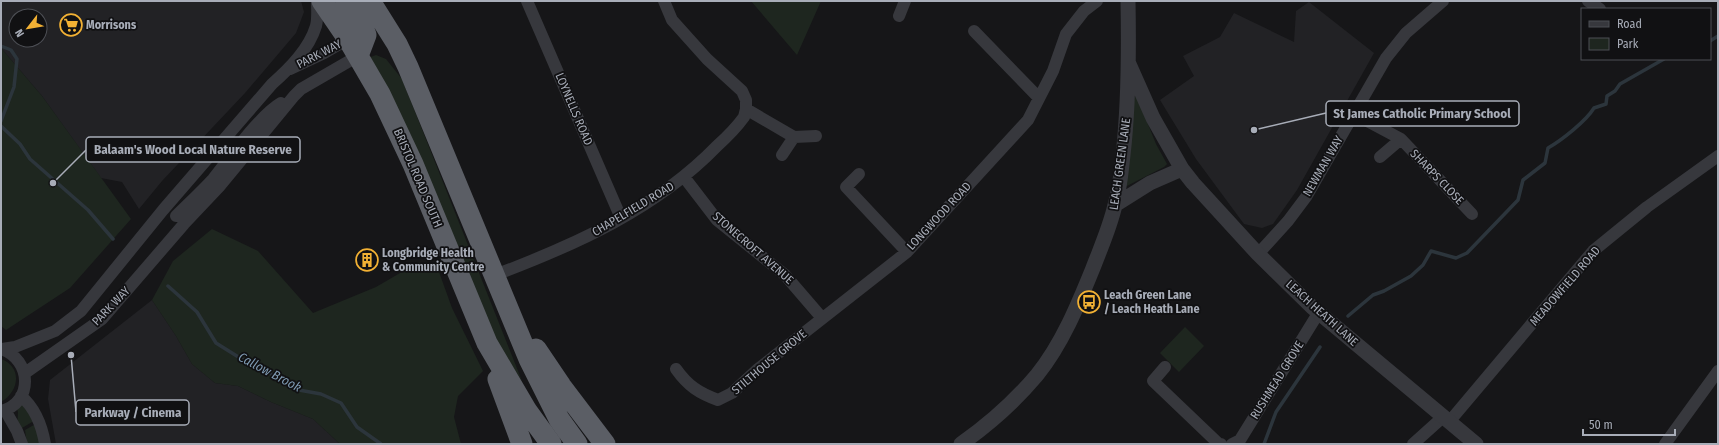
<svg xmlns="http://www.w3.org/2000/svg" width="1719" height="445" viewBox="0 0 1719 445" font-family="'Fira Sans Condensed',sans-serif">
<rect width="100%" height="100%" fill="#161618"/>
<path fill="#222225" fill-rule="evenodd" d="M1,1h300l3,11 -8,21 -51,60 -83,88 -23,28 -17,-27 -21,-4 -59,-82 -41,-48zM16,16h24v24h-24z
M1309,2l65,51 -77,137 -24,34 -11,4 -18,-4 -48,-65 -36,-59 34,-24 -11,-20 37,-19 14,-24 60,29 2,-31z
M152,300l24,36 16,28 23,19 23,3 33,16 42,17 27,25h-284l-8,-45 2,-19z"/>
<path fill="#1e261f" d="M751,1h70l-24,54z
M1,48l41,48 89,123 -61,69 -64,42 -5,-4z
M376,55l10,4 16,20 120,302 -28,-43 -126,-280z
M1135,92l21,52 11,20 -3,3 -41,21z
M212,229l46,22 55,62 63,-26 43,-25 20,10 13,36 31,63 -25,25 -4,21 7,27h-121l-27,-25 -42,-17 -33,-16 -23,-3 -23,-19 -16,-28 -24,-36 21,-39z
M1185,327l19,19 -25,26 -19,-19z
M1,359c22,8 18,33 0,43z
M21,399l16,20 -20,12 1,-19 -2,-6z
M39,422l4,22h-16l-2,-14z"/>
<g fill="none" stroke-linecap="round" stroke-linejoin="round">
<path stroke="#2c353c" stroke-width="3.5" d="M1710,41l8,-5
M1,46l10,4 6,9 -3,28 -13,34
M1,126l19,18 10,15 58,51 25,29
M168,286l29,26 19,31 24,15 26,13 33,19 22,4 20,9 16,24 24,17
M1348,316l25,-21 11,-4 27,-15 12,-11 8,-14 25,7 11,-5 51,-53 5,-20 22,-17 3,-15c14,-8 38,-27 46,-40l12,-4 1,-8 8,-5 5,-7 44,-25
M1264,444l12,-32 44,-65"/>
<path stroke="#37383d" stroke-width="12" d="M527,1l94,217
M1588,1l12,8
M899,16l6,-15
M974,31l65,67
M290,69l34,-16 24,-14
M746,109l48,28
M1354,114l47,25
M782,155l12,-18 22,-1
M1380,157l21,-18 71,75
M859,174l-13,13 61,65
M684,177l33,43 68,55 37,43
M176,216c12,-12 25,-24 37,-37 17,-21 46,-63 68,-76
M1258,254l30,-33 18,-24 80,-139 20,-25 37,-32
M495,275c80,-30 161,-66 222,-129 10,-9 19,-18 27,-29l2,-8v-9l-4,-9 -35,-32 -35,-39 -8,-19
M2,349l13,-2 40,-16 26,-20 82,-101 109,-126c18,-16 37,-35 44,-58 2,-8 1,-17 1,-25
M1165,367l-12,14 66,63h2
M676,369c12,17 23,24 42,31l14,-7 26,-24 149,-117 121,-132 25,-49 13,-37 18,-23 13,-10
M25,373l77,-54 82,-95 35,-37 75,-91 7,-7 57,-33
M21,396c14,12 21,30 24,48
M5,410l12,21 5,13
M1,411c33,-8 31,-52 0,-62
M1449,422l144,-171 54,-44 71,-51
M1232,444l8,-4 79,-128
M1413,444l30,-27
M1665,444l53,-73"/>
<path stroke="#37383d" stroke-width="15" d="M1129,64l24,54 29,51 11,14 65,71 54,53 164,137
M1115,205l35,-22 32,-14
M961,444c27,-19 55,-44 76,-69 25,-31 41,-70 56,-107 8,-21 17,-41 22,-63 5,-16 6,-33 8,-50 6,-52 6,-102 5,-154"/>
<path stroke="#5b5e65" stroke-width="21" d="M322,1l26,38 32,55 33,70 74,179 40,68 24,33
M346,1l14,19 6,15 -8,21
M370,1l27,43 11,23 121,292 30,60 18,25
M536,349l25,37 44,58
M498,379l24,65"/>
</g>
<defs>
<g id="supermarket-ring" transform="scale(1.15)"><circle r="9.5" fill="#111113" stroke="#f2b134" stroke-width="1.5"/><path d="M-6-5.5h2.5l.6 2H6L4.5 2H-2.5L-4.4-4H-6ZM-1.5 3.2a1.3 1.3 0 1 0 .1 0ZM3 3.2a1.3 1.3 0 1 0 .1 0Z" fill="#f2b134"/></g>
<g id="building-ring" transform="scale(1.15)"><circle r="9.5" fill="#111113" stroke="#f2b134" stroke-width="1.5"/><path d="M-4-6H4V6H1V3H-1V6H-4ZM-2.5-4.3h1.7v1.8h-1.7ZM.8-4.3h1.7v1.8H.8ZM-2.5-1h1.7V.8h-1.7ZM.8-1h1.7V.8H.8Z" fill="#f2b134"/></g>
<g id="bus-ring" transform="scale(1.15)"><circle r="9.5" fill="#111113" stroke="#f2b134" stroke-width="1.5"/><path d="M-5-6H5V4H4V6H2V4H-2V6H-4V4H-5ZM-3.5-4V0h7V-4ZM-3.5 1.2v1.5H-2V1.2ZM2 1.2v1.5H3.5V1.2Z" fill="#f2b134"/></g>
</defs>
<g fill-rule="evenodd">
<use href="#supermarket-ring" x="71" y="25"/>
<use href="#building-ring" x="367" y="260"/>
<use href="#bus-ring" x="1089" y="302"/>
</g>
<g text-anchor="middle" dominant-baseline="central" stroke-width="3.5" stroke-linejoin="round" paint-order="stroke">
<g font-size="12" font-weight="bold" fill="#a8adb8" stroke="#111113" text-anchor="start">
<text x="86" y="25">Morrisons</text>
<text x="382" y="253">Longbridge Health<tspan x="382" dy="14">&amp; Community Centre</tspan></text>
<text x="1104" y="295">Leach Green Lane<tspan x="1104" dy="14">/ Leach Heath Lane</tspan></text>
</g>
<g font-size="12" fill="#a8adb8" stroke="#111113">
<text transform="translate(319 54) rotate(-27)">PARK WAY</text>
<text transform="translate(574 109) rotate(67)">LOYNELLS ROAD</text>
<text transform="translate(1120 164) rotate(-82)">LEACH GREEN LANE</text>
<text transform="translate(1323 166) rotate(-60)">NEWMAN WAY</text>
<text transform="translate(1437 177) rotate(46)">SHARPS CLOSE</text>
<text transform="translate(418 178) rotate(67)">BRISTOL ROAD SOUTH</text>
<text transform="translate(633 209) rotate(-31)">CHAPELFIELD ROAD</text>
<text transform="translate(939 216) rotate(-47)">LONGWOOD ROAD</text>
<text transform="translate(753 248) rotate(41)">STONECROFT AVENUE</text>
<text transform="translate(1565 286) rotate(-49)">MEADOWFIELD ROAD</text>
<text transform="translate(111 306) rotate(-46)">PARK WAY</text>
<text transform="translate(1322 313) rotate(42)">LEACH HEATH LANE</text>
<text transform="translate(769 362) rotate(-40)">STILTHOUSE GROVE</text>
<text transform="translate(1277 380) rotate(-58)">RUSHMEAD GROVE</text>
</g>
<g font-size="13" font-style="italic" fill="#7f9bb3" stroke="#111113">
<text transform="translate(270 372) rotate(28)">Callow Brook</text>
</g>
</g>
<path fill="none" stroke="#a8adb8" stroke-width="1.5" d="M1254 130L1326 113M53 183L86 150M71 355L76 412"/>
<g fill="#a8adb8" stroke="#111113" stroke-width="1.5">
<circle cx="1254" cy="130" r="4"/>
<circle cx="53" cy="183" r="4"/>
<circle cx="71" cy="355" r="4"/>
</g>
<g fill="#111113" stroke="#a8adb8" stroke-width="1.5">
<rect x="1326" y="101" width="193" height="25" rx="4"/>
<rect x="86" y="137" width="214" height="25" rx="4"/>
<rect x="76" y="400" width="113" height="25" rx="4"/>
</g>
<g font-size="13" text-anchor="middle" font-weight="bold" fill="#a8adb8">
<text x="1422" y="118">St James Catholic Primary School</text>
<text x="193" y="154">Balaam's Wood Local Nature Reserve</text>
<text x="133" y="417">Parkway / Cinema</text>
</g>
<rect width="1719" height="445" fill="none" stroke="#a8adb8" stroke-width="4"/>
<rect x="1581" y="8" width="130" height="52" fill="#111113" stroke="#4d4f55"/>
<rect x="1589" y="21" width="20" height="6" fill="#37383d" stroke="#4d4f55"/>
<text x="1617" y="28" font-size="12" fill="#a8adb8">Road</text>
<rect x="1589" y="38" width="20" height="12" fill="#1e261f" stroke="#4d4f55"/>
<text x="1617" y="48" font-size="12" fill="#a8adb8">Park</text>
<g transform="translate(28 28) rotate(239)"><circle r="19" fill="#111113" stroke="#4d4f55"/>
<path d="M0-3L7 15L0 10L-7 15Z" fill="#f2b134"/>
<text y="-6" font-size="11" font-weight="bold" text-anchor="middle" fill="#a8adb8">N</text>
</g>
<path d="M1583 429v6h92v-6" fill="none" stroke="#a8adb8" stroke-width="2"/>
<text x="1589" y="429" font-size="12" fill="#a8adb8" stroke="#111113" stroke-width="3" paint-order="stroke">50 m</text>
</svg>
